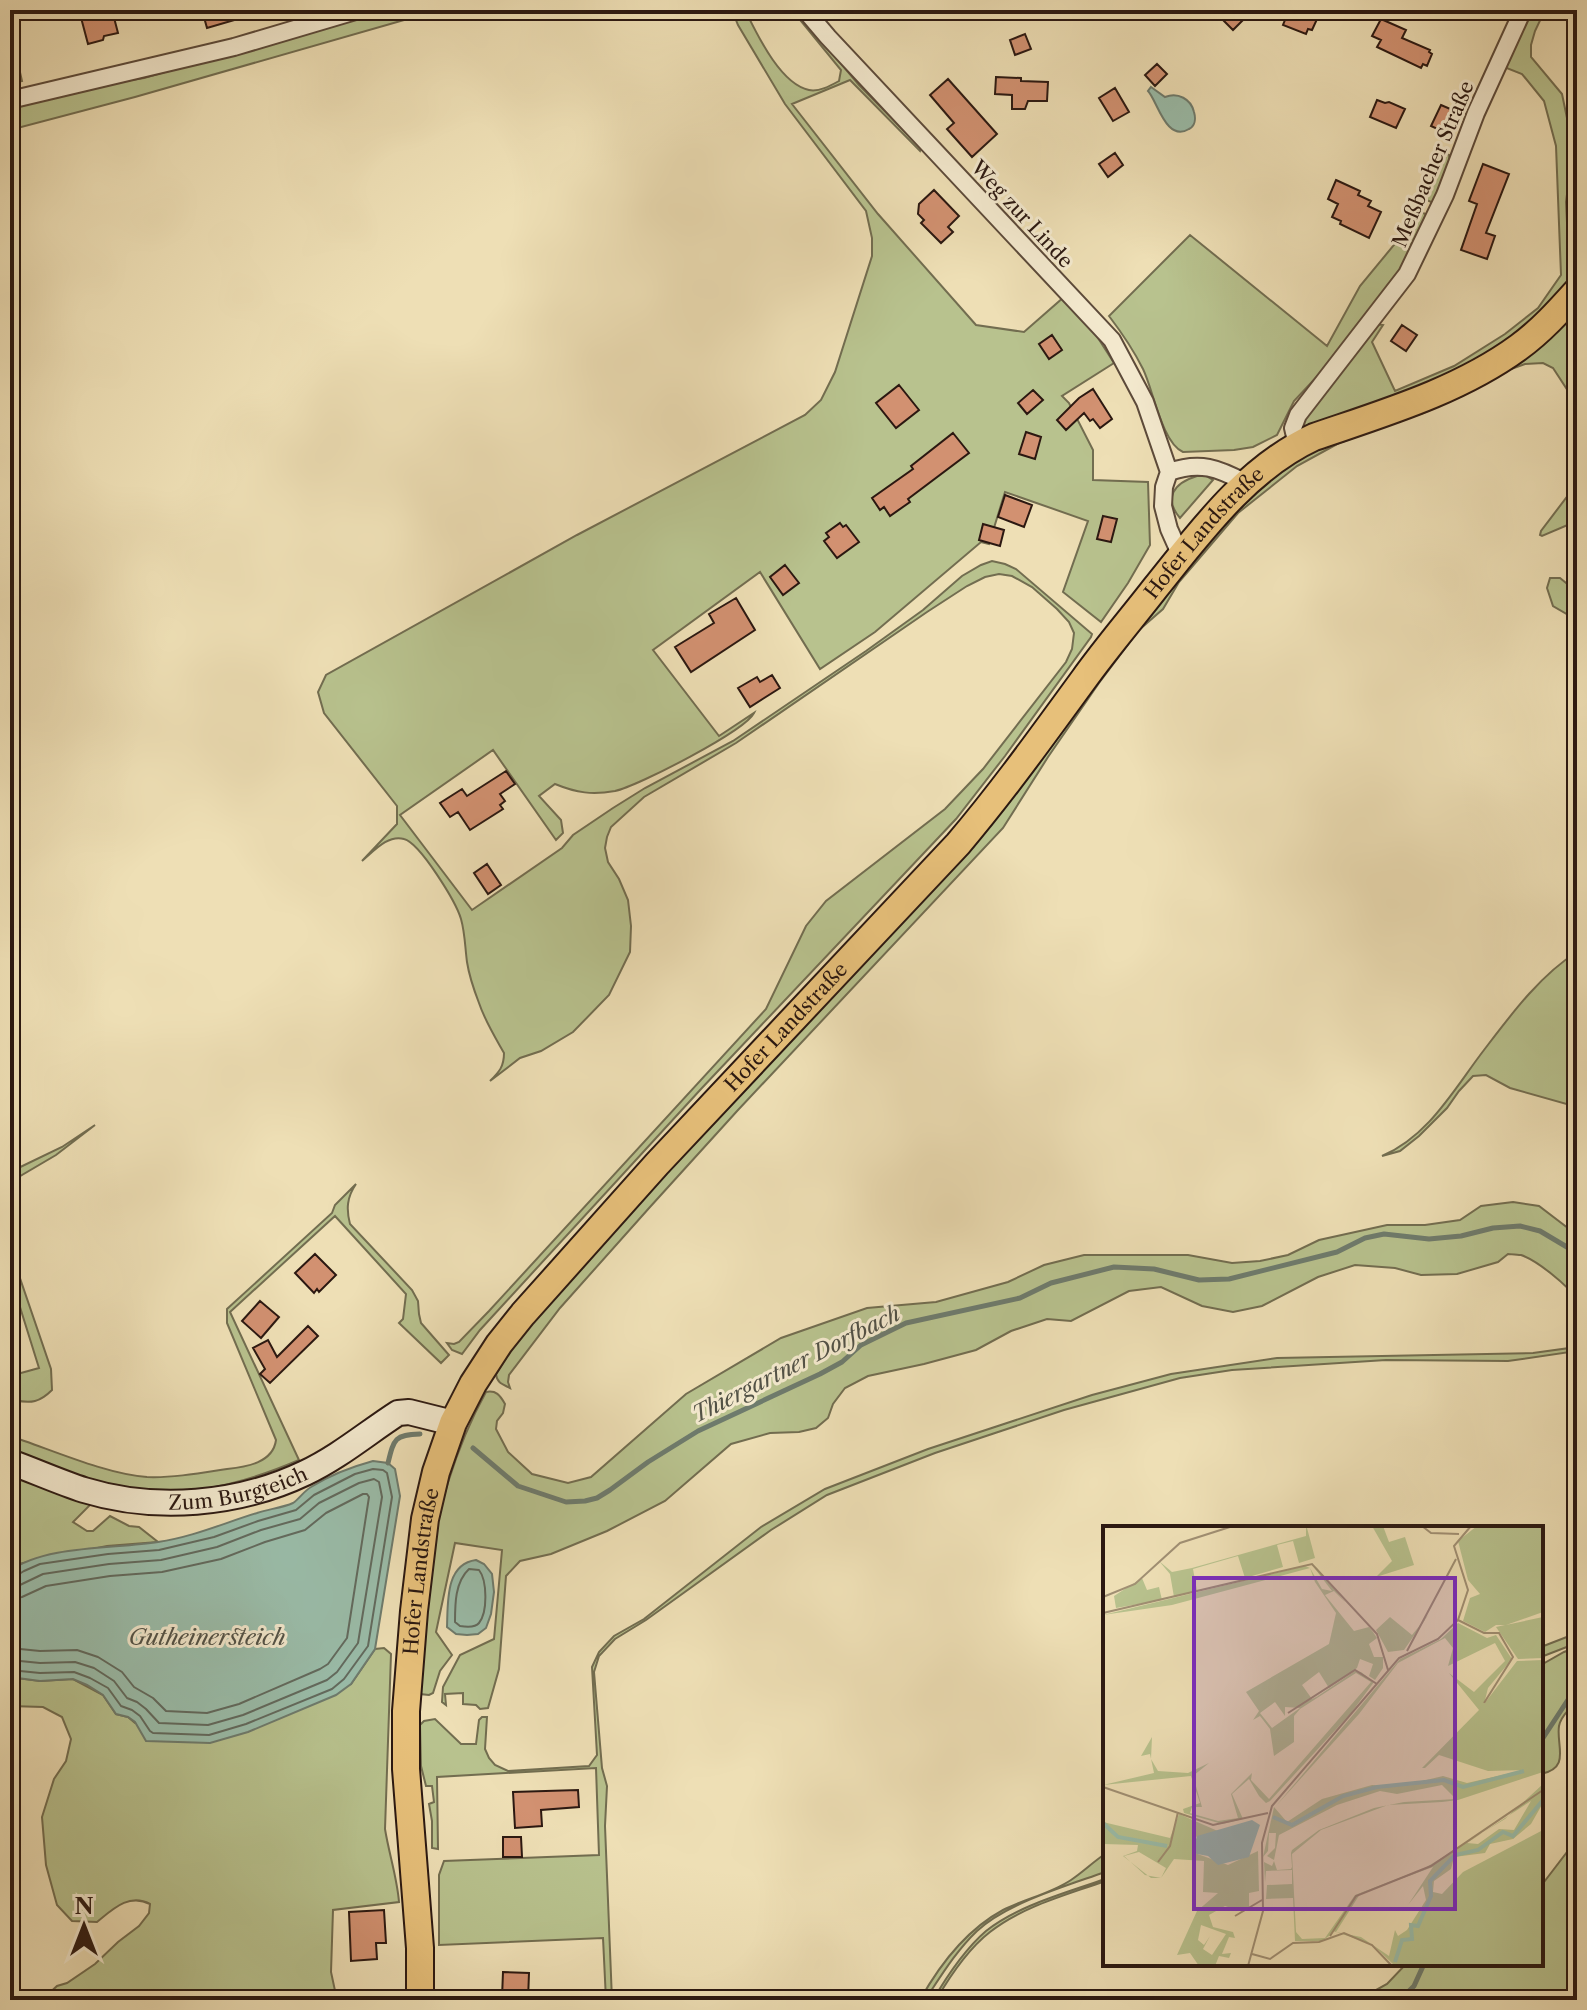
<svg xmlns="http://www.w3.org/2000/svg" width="1587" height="2010" viewBox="0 0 1587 2010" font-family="'Libre Caslon Text',serif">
<rect width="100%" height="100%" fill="#eedfb5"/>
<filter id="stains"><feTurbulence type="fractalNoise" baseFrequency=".0025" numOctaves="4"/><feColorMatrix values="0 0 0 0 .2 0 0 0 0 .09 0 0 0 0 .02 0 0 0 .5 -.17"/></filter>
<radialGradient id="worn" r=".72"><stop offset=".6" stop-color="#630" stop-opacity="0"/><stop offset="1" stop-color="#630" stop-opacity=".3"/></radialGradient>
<path fill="#b8c28e" stroke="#726d50" stroke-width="2" d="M381,10h58l-304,87 -125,33v-23l57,-17 77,-12z
M732,10h13c12,24 35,74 64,80 10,2 21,-4 30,-9l2,-11 -49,-60h4l63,75 62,63 -1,3 -70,-71 -58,24 86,110 98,111 48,7 40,-35 27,30 23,36 -52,33 7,7 24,47v30l55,2 2,63 -22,38 -27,39 -38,-30 25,-71 -83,-29 -16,52 -8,-2 -106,90 -55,37 -60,-97 -107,78 66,86 35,-23c-9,18 -116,73 -139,78 -23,4 -38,2 -60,-7l-16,12 22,24 2,13 -7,7 -63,-90 -93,65 72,95 90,-62 11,-13 40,-27 32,-20 88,-47 133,-90 57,-41 39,-34 19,-11 11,-4 13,3 11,5 76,65 -1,3 -86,119 -49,63 -255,270 -221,241 -18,24 -10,-4 -5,-7 7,1 5,-2 30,-31 277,-302 40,-83 20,-25 119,-92 38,-40 83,-107 6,-13 2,-16 -5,-11 -12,-13 -25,-22 -20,-11 -13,-2 -14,3 -18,9 -40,26 -191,131 -92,54 -33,30 -4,10 -2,11 3,14 11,17 9,21 3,26 -1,26 -21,43 -36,37 -32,19 -21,7 -30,23c9,-9 14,-14 14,-28 -9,-16 -19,-32 -25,-50 -5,-13 -10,-28 -12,-41 -2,-15 -2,-29 -6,-43 -5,-17 -41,-76 -57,-80 -16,-5 -31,13 -42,22l35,-37v-18l-73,-93 -6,-21 8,-17 251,-140 228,-120 16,-15 14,-28 37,-116v-18l-6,-27 -81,-107 -47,-79z
M1531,10h14l-10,21 -4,14v12l31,37 11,53 -7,55 2,41 5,8h4v22c-30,40 -77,80 -123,101 -46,20 -98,36 -145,54l-5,-3 -1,-6 72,-95 8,1 -11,17 23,49 59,-25 51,-32 33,-26 23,-33 -5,-129 -12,-45 -22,-27 -18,-7z
M10,28l12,53 -12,3z
M1439,151l10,4 1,9 -14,40 -17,-7z
M1414,209l16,7 -26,55 -80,98 -30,32 -17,34 -24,12 -19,3 -51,2c-21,-9 -30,-63 -40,-83 -10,-20 -21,-36 -34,-53l81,-81 137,111 33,-60 43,-52z
M1577,299v142l-1,-15 -8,-35 -15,-23 -10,-5 -18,1 -25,9 -36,22 -41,18 -84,30 -42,23 -59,47 -59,69 -16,27 -24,21 -40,53 -51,74 -45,71 -265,282 -88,97 -90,101 -51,67 -1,7 2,6c-8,-4 -13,-5 -14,-14l20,-32 600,-693 135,-160 54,-38 114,-42z
M1577,468v53l-35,15 -2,-1 1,-4 31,-41z
M1197,476h9l7,4 -33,38c-17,-20 -6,-35 17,-42z
M1550,578h10l17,14v28l-24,-14 -6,-18z
M1577,952v155l-67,-19 -24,-13 -13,1 -14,15 -12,17 -28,28 -19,15 -18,5c47,-20 72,-67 102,-106 26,-34 56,-75 93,-98z
M95,1125l-39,30 -46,27v-10l52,-25z
M356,1184c-9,13 -10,25 -6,40l62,66 6,11 1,13 2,9 28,32 -8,8 -42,-40 4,-4 3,-25 -71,-78 -105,96 69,148c-65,28 -126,41 -196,25 -32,-8 -63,-22 -93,-33v-16c40,13 95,38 137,41 26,1 54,-4 80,-8 19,-2 46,-6 49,-29l-49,-117v-14l105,-96 3,-8z
M1513,1202l26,4 38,29v64c-10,-14 -39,-38 -56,-44 -1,0 -12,-1 -13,-1l-10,8 -41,12 -36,1 -26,-7 -40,-3 -37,12 -56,29 -29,6 -31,-6 -41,-19 -32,4 -58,30 -24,-2 -36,12 -35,19 -52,14 -56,12 -23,12 -12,16 -5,14 -12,10 -17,4 -29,1 -39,11 -66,57 -58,30 -56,23 -31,7 -14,15 -7,93 -11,39 -8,1 -4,-4 -13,-1v-11l-18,1 1,11 -4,-3 1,-15 17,-32 34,-16 8,-89 -47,-7 -19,89 16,23 -12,16 -7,22 -4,2 -9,-1c3,-38 4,-77 8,-116 5,-59 29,-134 58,-186 10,-2 14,3 19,12l-2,9 -6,8 -1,8 12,23 24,22 36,9 23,-6 95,-83 95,-56 86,-30 69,-6 72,-20 36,-17 40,-10h104l44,8 28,-2 28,-6 31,-15 68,-15h38l35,-5 21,-14z
M10,1249l41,120 1,21c-12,12 -21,14 -37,10l-5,-12v-12l29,-8 -29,-93z
M1577,1347v4l-69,10 -122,-1 -154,10 -52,8 -116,32 -129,43 -108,42 -56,35 -125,90 -31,19 -16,17 -5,16 8,96 5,18 -2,40 7,174h-6l-3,-62 -164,7v-70l5,-14 155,-6 -3,-87 -159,9 1,72 -6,-1v-27l-3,-17 5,-2 -2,-16h-6l-5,-20 -1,-41 4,-4 11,-2 26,25h15l3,-24 3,-3h5l-2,32 4,9 6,7 13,6 81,-5 8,-11 -5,-88 7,-15 15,-16 30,-17 117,-92 64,-38 103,-40 164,-54 79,-21 106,-16 256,-5z
M10,1472l83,30 -20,20 14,9h6l17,-15 19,10 10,1 19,15 -51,4 -88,18 -9,7z
M1577,1633v10l-36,14v-10z
M1577,1647c0,10 3,45 -1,52 -4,10 -15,15 -17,27 -3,20 12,42 -18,48v-109l23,-13z
M384,1648l7,6 -6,175c4,25 12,48 14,73l-66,8 -2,62 6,28h-51l-1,-3 -93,-5 -35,8h-115l15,-14 10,-3 28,-19 23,-22 21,-16 10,-13 1,-9c-21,-11 -37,5 -53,18l-25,-1 -15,-16 -11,-40 -4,-48 12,-38 12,-18 5,-22 -9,-22 -19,-10 -33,-1v-29l30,4 33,-2 30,16 13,19 12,3 7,6 216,-39 24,-35z
M1577,1839v161h-212l2,-5 20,-11 19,-20h135v-78z
M1105,1854v18c-39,14 -98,31 -128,59 -21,20 -36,45 -52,69h-5c20,-36 46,-70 83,-90 21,-11 47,-16 68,-30 12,-8 22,-18 34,-26z
M1105,1879v2c-38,14 -82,25 -115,51 -22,17 -40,44 -54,68h-3c14,-24 31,-50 53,-69 33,-26 80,-38 119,-52z"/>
<path fill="#9abdaa" stroke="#6e7b6d" stroke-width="2" d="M1151,87l14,10c13,-5 26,2 29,15 2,7 1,14 -5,17 -23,14 -32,-29 -41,-38z
M373,1461l15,2 7,6 5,27 -25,153 -24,35 -15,11 -88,37 -38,11 -64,-2 -11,-19 -7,-5 -12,-3 -13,-19 -16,-10 -14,-6 -33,2 -30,-4v-106c34,-26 105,-22 148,-29 35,-5 66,-19 99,-29 11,-4 25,-5 36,-10 6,-4 11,-12 18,-16 19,-12 40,-20 62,-26z
M476,1560l8,4 8,10 2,18 -3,22 -5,14 -8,6 -11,1 -11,-1 -9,-7c1,-24 -2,-63 29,-67z"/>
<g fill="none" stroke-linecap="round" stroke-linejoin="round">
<path stroke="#626a5e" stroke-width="2" d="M469,1569l10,1c8,10 9,42 0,53 -4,5 -13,4 -19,3l-5,-4c0,-18 0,-40 14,-53z
M10,1577l6,-1 8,-5 16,-7 68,-10 51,-4 55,-13 44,-16 38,-11 18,-15 41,-21 18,-5 10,1 4,3 5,24 -24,149 -24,33 -12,10 -86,35 -37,11 -56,-2 -3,-2 -10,-15 -8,-6 -11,-4 -13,-18 -18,-10 -16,-6 -34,1 -30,-3
M10,1587l10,-2 23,-11 66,-10 52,-4 56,-13 44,-17 39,-11 19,-16 40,-20 15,-4 5,3 3,15 -24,146 -21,29 -10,8 -84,35 -35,10 -49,-2 -13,-14 -9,-7 -10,-4 -13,-17 -20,-13 -19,-6 -35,1 -30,-3
M10,1599l12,-2 24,-11 64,-10 52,-4 59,-13 44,-17 40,-12 21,-17 37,-19h4l2,3 -22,141 -19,26 -8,5 -81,35 -32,9 -41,-2 -13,-13 -19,-11 -12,-15 -24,-15 -21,-7 -37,1 -30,-3"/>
<path stroke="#6e7b6d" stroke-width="5" d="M473,1448l45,38 48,16 19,-1 12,-3 13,-8 38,-28 50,-31 122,-57 22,-12 19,-17 45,-22 114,-25 31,-15 63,-16 40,2 45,11 30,-1 108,-27 28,-14 19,-4 45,5 32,-3 32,-8 27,-2 20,5 37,22
M388,1463c6,-25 7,-28 32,-29
M1541,1741l36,-55
M1400,2000l14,-14 10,-22"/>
</g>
<path fill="#d29171" stroke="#2b1811" stroke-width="2" d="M79,10h33l6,23 -14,3 -1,4 -15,4z
M202,10h53v4l-48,14z
M1213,10h40l-20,20z
M1289,10h27l-2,5 4,2 -6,13 -4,-1 -2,5 -23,-9z
M1381,19l25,11 -4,8 28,12 -1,2 3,2 -5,12 -4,-2 -2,4 -44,-21 4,-7 -9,-4z
M1025,34l6,15 -16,6 -5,-15z
M1157,64l10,10 -12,12 -10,-11z
M996,77l25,1v3l27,1 -1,19h-19l-3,8h-13v-14l-17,-1z
M948,79l49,55 -25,23 -25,-28 7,-6 -24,-28z
M1115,88l14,24 -16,9 -14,-23z
M1377,100l8,3 4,-1 16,7 -9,19 -26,-11z
M1441,105l14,6 -9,22 -15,-7z
M1115,153l8,12 -15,12 -9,-13z
M1483,164l26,10 -23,59 9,3 -8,23 -26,-9 16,-46 -8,-3z
M1336,180l24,11 -2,4 13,6 -3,5 13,6 -12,26 -29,-14 1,-3 -9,-4 6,-13 -10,-5z
M934,190l25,26 -11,11 5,5 -12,11 -20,-20 3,-3 -6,-6 1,-10z
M1402,325l15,10 -11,16 -15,-10z
M1052,335l10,15 -13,9 -10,-15z
M899,385l20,25 -23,18 -20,-25z
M1093,389l19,30 -12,9 -7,-9 -3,2 -6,-8 -18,17 -9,-10 22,-22z
M1033,390l10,10 -16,14 -9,-11z
M1026,432l15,5 -6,22 -16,-5z
M953,433l16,20 -61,46 2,3 -20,14 -6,-9 -4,3 -8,-12 41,-29 -2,-3z
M1005,495l27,10 -8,22 -26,-10z
M1103,516l14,3 -6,23 -14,-3z
M840,523l3,4 3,-2 13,17 -22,16 -13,-17 5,-4 -3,-4z
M983,524l21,6 -4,16 -21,-6z
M785,565l14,18 -16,12 -13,-18z
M736,598l19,32 -64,42 -16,-25 39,-24 -5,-9z
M772,675l8,13 -30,19 -12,-19 19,-11 3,5z
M506,771l9,13 -15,10 5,7 -5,4 3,4 -33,21 -12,-18 -8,5 -10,-14 22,-14 5,7z
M487,864l14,21 -13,9 -14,-21z
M315,1254l21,21 -17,17 -2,-3 -3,4 -19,-20z
M260,1301l19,16 -18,21 -19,-17z
M308,1326l10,10 -48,47 -10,-9 5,-5 -12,-21 15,-8 9,17z
M578,1790l1,17 -38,3 1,16 -27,2 -2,-36z
M503,1837h18l1,20h-19z
M384,1910l2,33h-10l1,16 -26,2 -2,-49z
M503,1972l26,1 -1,27h-19v-2h-7z"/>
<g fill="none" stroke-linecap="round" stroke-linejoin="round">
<g stroke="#5c4a3a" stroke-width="20">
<path id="street" d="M805,10l23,27 284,303 33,62 24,70 -5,15 -1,19 6,23 12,27
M10,100l224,-53 125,-37
M1297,445l-4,-17 5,-13 109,-141 38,-79 31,-82 47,-103
M1169,472c31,-11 49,-4 77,11"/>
</g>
<g stroke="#2b1811" stroke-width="28">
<g id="secondary">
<path id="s1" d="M10,1462c25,9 49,20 74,28 72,22 154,15 221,-17 34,-16 62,-40 93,-60l11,-1 44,11"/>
</g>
</g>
<g stroke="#2b1811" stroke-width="30">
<g id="primary">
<path id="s2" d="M420,2000v-52l-14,-179v-58l8,-100 11,-92 11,-47 17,-49 20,-39 26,-40 24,-30 134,-150 301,-320c45,-53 85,-109 126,-165 23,-32 48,-61 72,-92 45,-56 91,-119 158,-150 70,-24 145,-46 205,-90 22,-16 40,-36 58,-56"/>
</g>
</g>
<use href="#street" stroke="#f4eacf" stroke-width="16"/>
<use href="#secondary" stroke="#f4eacf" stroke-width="24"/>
<use href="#primary" stroke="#e7c07a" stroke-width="26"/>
</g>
<g text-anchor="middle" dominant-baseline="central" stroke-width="6" stroke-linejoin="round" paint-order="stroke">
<g font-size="20" fill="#2b1811" stroke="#f4eacf">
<text transform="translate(1433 164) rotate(-67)">Meßbacher Straße</text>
<text transform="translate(1022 214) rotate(47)">Weg zur Linde</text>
<text stroke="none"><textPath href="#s2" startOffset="1750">Hofer Landstraße</textPath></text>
<text stroke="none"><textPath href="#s2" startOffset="1102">Hofer Landstraße</textPath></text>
<text stroke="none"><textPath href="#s1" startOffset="236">Zum Burgteich</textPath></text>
<text stroke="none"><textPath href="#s2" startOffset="430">Hofer Landstraße</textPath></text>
</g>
<g font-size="22" font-style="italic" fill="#525247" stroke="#f4eacf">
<text transform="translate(796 1364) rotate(-27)">Thiergartner Dorfbach</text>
<text x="207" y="1637">Gutheinersteich</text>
</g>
</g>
<g transform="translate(1103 1526)">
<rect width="440" height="440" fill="#eedfb5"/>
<path d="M203,0h5l-4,2 8,30 -16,5 -6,-22 -16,4 6,22 -38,11 -7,-22 -45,13 4,22 -23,6 -4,-23 -11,-13 13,11 20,-4 114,-32zM269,0h11l6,16 16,-5 9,28 -38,12 16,-16zM374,0h66v86l-37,13 37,-8v41l-25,1 -22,-32 9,-2h-9l-11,7 -22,-11 7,-23 10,-4 -12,-14 -10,-39zM209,39l5,3 28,34 -11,-11 -9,4 29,36 15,-4 4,5 4,6 -8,6 5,13h9v11l-8,12 -6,-4 4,-12 -13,-5 -3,9 -28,20 -10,-16 -17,13 10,14 6,-3 -12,8 49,-33 6,1 13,10 -23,31 -81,88 -4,2 -7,-7 -10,-17 -17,15 11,25 -21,5 -38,-11 -1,-4 17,-6 -9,-27 -88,9 51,-12 -4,-19 -9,2 11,-19 -1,22 7,12 30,2 21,-10 -16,13 9,31h-10l-2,6 28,8 20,-3 -7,-24 21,-21 -1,7 18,19 102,-117 -15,-9 -56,36 -6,7v26l-20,14 -4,-27 -10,-13 -7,4 6,-9 -13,-19 83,-48 7,-31 -21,-31 -5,-14 -138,37 -69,10 202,-49 5,2 12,21 10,2zM172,176l10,14v-9l15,1 -28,20 -12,-15zM39,52l5,12 12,-3 3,13 -46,8 -2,-12zM326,88l-25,36 -16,2 -12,-22 14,-13 22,18zM355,97l29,15 9,-3 16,24 -24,29 -4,16 33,-43 26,-1v112l-85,28 -16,2 -54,3 -67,25 -29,24 4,78 6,7 23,-1 30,-43 70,-27 80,-49 38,-35v19l-12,21 -18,15 -23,5 -5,9 -31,4 -3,12 -17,12 -1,11 9,2 21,-22 80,-42v136h-148l-23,-22 -39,-13 -4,5 -7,5h-27l-2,-43 -27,1 1,-14 25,-1v-14l-26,1 -1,12 -1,-21 8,4 2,-5 3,9 14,-1 1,-2 -1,-14 1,-3 27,-20 55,-22 30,-6 52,-3 -14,-14 -45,9 -17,-3 -43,14 -58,30 -5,25 -7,-4 8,-8 1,-15h-7l-1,18 -5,6 11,-50 13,15 35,-23 50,-14 29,1 42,-10 24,7 57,-13 -36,1 -49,-16 -14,13h-3l57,-58 -30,-37 25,19 31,-31 -10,-18 -47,23 5,-18 -8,-10 -47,25 -39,51 -83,92 124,-147 41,-20zM428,275l-17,29 -15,-1 -21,15 -11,-1zM330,341l-25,38 15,-19 3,14 -19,30 -9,6 -3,-6 -6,26 -28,-19 -25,-5 24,-38zM76,288l41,18 -25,5 -3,15 36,13 30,-14 1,40 -10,2v15l-6,4 -18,-6 -16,9 4,12 20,5 2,6 -6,-1 -7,17 9,-1 -2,5 -10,-2 -4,10h-16l-9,-13 -13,2 20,-44 21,-18 -15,-1 1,-31 -30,-2 -13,19h-10l-28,-22 14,-5 1,-6 -35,-1v-22l67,16zM36,326l27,16 -5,10 -16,-3 -21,-19zM98,399l25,9 -14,21 -9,-6 7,-13 -6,9 -6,-5z" fill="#b8c28e" fill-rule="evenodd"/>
<path d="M149,294l8,5 -11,32 -31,8 -10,-9 -16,-3 5,-17z" fill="#9abdaa"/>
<path fill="none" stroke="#9abdaa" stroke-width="4" d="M170,291l19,8 51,-29 34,-9 67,-7 19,7 61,-16M0,297l15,14 49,9M292,436l7,-22 10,-1 -1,-14 7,1 13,-30 -1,-15 25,-26 23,-5 25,-18 10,4 30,-36"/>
<path fill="none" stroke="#a08f73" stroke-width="2" d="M319,0l9,7 28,1M0,71l32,-13 45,-41 53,-17M0,87l209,-49 65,70 11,36M355,94l26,13h15l14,24 -29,46M304,125l49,-92M185,187l67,-43 22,14M0,261l110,38 55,-12M55,336l12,-16 8,-34M132,390l27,-16M227,410l26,-40 75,-30 112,-76M149,428l18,5 23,-16 26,-1 25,-9 28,12 20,21M145,440l15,-55 -1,-68 10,-37 127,-148 39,-19 20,-19 10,-30 -14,-44 17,-20"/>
<path fill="#7b2cbf" fill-opacity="0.15" stroke="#7b2cbf" stroke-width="4" d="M91,52h261v331h-261z"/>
<rect width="440" height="440" fill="none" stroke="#2b1811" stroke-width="4"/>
</g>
<rect width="1587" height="2010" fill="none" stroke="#eedfb5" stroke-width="40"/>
<rect x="12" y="12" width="1563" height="1986" fill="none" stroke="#2b1811" stroke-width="4"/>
<rect x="20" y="20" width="1547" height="1970" fill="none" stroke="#2b1811" stroke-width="2"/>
<g transform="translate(84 1926)" stroke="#f4eacf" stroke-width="6" paint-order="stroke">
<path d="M0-6L14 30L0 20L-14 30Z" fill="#2b1811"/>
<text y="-12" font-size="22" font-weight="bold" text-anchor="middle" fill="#2b1811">N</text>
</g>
<rect width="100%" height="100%" filter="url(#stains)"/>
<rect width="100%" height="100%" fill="url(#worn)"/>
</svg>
